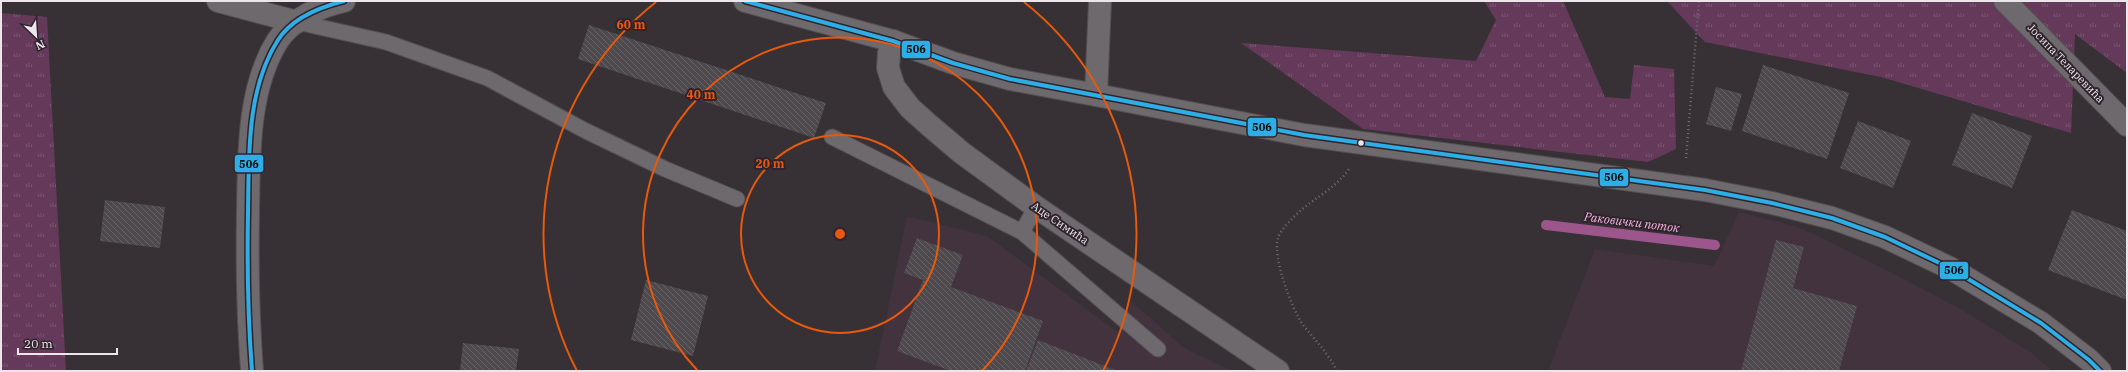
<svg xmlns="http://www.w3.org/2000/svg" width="2128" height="372" viewBox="0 0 2128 372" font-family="'IBM Plex Serif',serif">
<defs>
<pattern id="grass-tufts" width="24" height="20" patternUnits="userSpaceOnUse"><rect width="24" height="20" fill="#65395a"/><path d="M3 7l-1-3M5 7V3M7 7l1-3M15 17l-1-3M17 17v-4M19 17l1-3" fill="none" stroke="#7b5672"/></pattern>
<pattern id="building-back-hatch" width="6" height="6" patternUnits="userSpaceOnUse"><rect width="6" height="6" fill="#4e494c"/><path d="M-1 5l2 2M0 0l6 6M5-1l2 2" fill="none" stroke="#686366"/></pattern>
</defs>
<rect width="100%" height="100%" fill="#373135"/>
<path fill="#42333e" d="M1739,212l58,15 23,10 66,33 71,37 75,46 20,18h-504l47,-122 119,17z
M907,216l80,20 132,97 12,-32 53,47 48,23h-357z"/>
<path fill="url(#grass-tufts)" d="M1484,1h79l42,96 25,2 4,-34 40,4 2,80 -28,13 -285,-33 -122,-86 235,18 20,-41z
M1667,1h460v72l-52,-39 -4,99 -190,-56 -176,-35z
M1,13l46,4 19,354h-65z"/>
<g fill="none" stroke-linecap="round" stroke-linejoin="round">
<path stroke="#9d568b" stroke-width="10" d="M1546,225l169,20"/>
</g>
<path fill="url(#building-back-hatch)" d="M589,25l237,78 -12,35 -236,-79z
M1763,65l86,28 -22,66 -85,-28z
M1716,87l26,7 -11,37 -25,-7z
M1972,113l60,23 -20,52 -60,-23z
M1858,121l53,20 -18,47 -53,-20z
M105,200l60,7 -5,41 -60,-7z
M2072,210l55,21v69l-79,-30z
M917,238l46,17 -12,32 92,34 -18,50h-74l-54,-20 26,-71 -19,-7z
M1776,240l28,7 -11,41 64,18 -18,65h-98z
M646,280l62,16 -15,60 -62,-16z
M1038,340l80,31h-92z
M463,343l56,6 -3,22h-56z"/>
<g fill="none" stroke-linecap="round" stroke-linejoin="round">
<g stroke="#544e52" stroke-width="17">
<path id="service" d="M297,22l89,20 101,36 99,53 79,38 72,30
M832,137l190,95
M1036,207l-14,25 136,117"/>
</g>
<g stroke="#544e52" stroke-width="24">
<path id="minor" d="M218,1l79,21
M893,41l-4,12 -1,15 6,19 16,21 19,17 33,28 74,54 242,164"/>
</g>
<g stroke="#544e52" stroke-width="24">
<path id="tertiary" d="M745,1l148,40 60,22 57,16 86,16
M2005,1l122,124
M252,371c-4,-53 -5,-105 -4,-157 1,-57 -1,-125 30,-174 14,-21 43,-34 66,-39"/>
</g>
<g stroke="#544e52" stroke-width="24">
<path id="secondary" d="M1100,1l-4,94 208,40 401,55 67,13 60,15 53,19 65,31 91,55 48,37 11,11"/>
</g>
<path stroke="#716d70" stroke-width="2.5" stroke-dasharray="1 3" stroke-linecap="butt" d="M1686,158l13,-157
M1337,371c-9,-18 -22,-31 -34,-46 -11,-16 -31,-68 -25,-87 1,-5 8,-13 12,-17 18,-21 43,-29 59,-52"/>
<use href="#service" stroke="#6e696c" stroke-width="15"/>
<use href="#minor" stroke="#6e696c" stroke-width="22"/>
<use href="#tertiary" stroke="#6e696c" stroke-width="22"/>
<use href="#secondary" stroke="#6e696c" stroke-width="22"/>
<g stroke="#2f242c" stroke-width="7">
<path id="bus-1" d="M745,1l148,40 60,22 57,16 294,56 401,55 67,13 60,15 53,19 65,31 91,55 48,37 11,11
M252,371c-4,-52 -5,-105 -4,-157 1,-57 -2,-124 30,-174 14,-22 42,-33 66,-39"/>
</g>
<use href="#bus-1" stroke="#2daee7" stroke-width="4"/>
</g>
<g fill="none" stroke="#e8590c" stroke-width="2">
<circle cx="840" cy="234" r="99"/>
<path d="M698 371A197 197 0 1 1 982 371"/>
<path d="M577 371A296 296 0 0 1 656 2M1024 2A296 296 0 0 1 1103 371"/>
</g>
<circle fill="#ece5ea" stroke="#2f242c" stroke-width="1.5" cx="1361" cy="143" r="3.5"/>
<g text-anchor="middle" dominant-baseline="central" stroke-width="4" stroke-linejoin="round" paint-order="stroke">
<g font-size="11" fill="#ece5ea" stroke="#2f242c">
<text transform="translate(2066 63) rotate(46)">Јосипа Теларевића</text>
<text transform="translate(1060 223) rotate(34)">Аце Симића</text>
</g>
<g font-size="12" font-style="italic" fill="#f4b5e1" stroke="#2f242c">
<text transform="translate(1632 222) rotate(7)">Раковички поток</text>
</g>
</g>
<circle cx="840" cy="234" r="6" fill="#e8590c" stroke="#2f242c" stroke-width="2"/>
<g font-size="12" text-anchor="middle" font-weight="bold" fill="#e8590c" stroke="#2f242c" stroke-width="4" stroke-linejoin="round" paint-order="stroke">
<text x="631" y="29">60 m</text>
<text x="701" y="99">40 m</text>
<text x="770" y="168">20 m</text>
</g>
<g stroke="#2f242c" stroke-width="1.5">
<rect x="901" y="40" width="30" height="19" rx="4" fill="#2daee7"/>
<rect x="1247" y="117" width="30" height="20" rx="4" fill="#2daee7"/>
<rect x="234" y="154" width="30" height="19" rx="4" fill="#2daee7"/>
<rect x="1599" y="168" width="30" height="19" rx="4" fill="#2daee7"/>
<rect x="1939" y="261" width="30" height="19" rx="4" fill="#2daee7"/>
</g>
<g font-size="11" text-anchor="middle" font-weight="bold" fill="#111">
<text x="916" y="53">506</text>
<text x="1262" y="131">506</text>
<text x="249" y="168">506</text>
<text x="1614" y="181">506</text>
<text x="1954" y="274">506</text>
</g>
<rect width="2128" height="372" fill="none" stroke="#ece5ea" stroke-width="4"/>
<g transform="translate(36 36) rotate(155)" stroke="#2f242c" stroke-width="3" paint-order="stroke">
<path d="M0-3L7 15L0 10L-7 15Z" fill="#ece5ea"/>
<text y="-6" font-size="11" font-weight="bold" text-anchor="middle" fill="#ece5ea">N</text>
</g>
<path d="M18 348v6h99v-6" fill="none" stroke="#ece5ea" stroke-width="2"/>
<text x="24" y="348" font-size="12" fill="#ece5ea" stroke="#2f242c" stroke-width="3" paint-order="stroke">20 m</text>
</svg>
